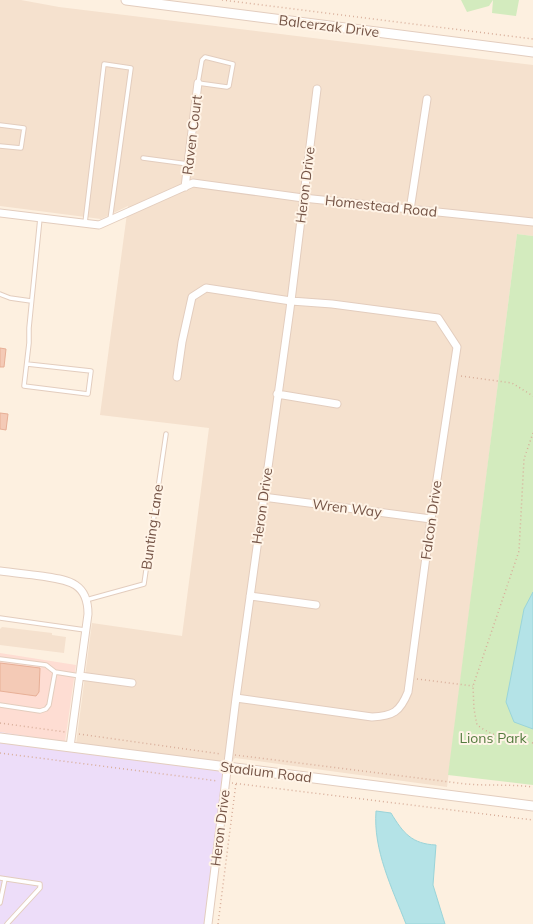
<svg xmlns="http://www.w3.org/2000/svg" width="533" height="924" viewBox="0 0 533 924" font-family="Mulish,sans-serif">
<rect width="100%" height="100%" fill="#fdf0e0"/>
<path fill="#f5e1ce" d="M0,0h21l38,7 474,58v171l-16,-2 -70,553 -212,-29 -8,9 -151,-23 16,-121 90,13 27,-208 -109,-13 28,-209 -27,13 -101,-13z
M2,627l50,6v2l14,2 -2,16 -64,-8v-16z"/>
<path fill="#feddd3" d="M0,653l76,12 -11,77 -65,-10z"/>
<path fill="#edddf9" d="M0,732l227,35 -19,157h-208z"/>
<path fill="#d3ebbe" d="M461,0h58l-3,16 -24,-3 1,-13 -4,6 -22,6z
M517,234l16,2v549l-85,-10z"/>
<path fill="#b4e3e7" stroke="#9ad4d9" d="M533,592v137l-19,-7 -8,-20 18,-93z
M376,811l15,2c12,20 21,31 45,32l-3,40 12,39h-39c-14,-36 -33,-74 -30,-113z"/>
<path fill="#f4cab6" stroke="#e7af96" d="M0,348l6,1 -2,18h-4z
M0,413l8,1 -2,16 -6,-1z
M0,663l40,5 -1,24 -3,4 -36,-5z"/>
<g fill="none" stroke-linecap="round" stroke-linejoin="round">
<g stroke="#e3cdbe" stroke-width="5.5">
<path id="service" d="M205,57l28,7 -4,22 -2,1 -29,-4 4,-23z
M0,125l24,3 -3,20 -21,-2
M143,158l45,6
M85,223l19,-159 27,4 -21,152
M0,294l10,4 21,3
M27,364l64,7 -3,23 -64,-8 5,-43v-15l11,-110
M86,600l58,-16 22,-150
M0,618l85,12
M0,659l46,6 9,7
M0,705l40,6 6,-2 3,-4 6,-33 25,4
M0,878l40,6v4l-33,36
M0,903l5,-24"/>
</g>
<g stroke="#e3cdbe" stroke-width="9">
<path id="minor" d="M185,187l13,-104
M410,210l17,-111
M0,213l99,12 94,-42 110,15 230,24
M177,377l5,-35 10,-45 14,-9 85,13 41,3 106,14 19,29 -26,172 -23,173c-8,20 -15,24 -36,25l-136,-19
M277,394l60,10
M263,497l168,22
M0,571c14,2 27,3 41,5 25,4 47,5 47,38l-18,133
M250,596l66,9
M80,676l52,7
M208,924l28,-226 54,-389 27,-220"/>
</g>
<g stroke="#e3cdbe" stroke-width="11">
<path id="tertiary" d="M126,0l407,52
M0,738l533,68"/>
</g>
<path stroke="#d8ae9a" stroke-width="1.5" stroke-dasharray="1 3" stroke-linecap="butt" d="M222,0l311,39
M461,376l51,7 21,13
M533,433l-9,26 -5,92 -46,135 1,23 3,16c18,13 35,15 56,18
M417,679l56,7
M0,723l65,9
M79,734l142,20
M0,753l218,28
M235,755l231,29c22,2 44,0 67,3
M232,783l301,37
M218,924l18,-141"/>
<use href="#service" stroke="#fff" stroke-width="3.5"/>
<use href="#minor" stroke="#fff" stroke-width="7"/>
<use href="#tertiary" stroke="#fff" stroke-width="9"/>
</g>
<g text-anchor="middle" dominant-baseline="central" stroke-width="4" stroke-linejoin="round" paint-order="stroke">
<g font-size="14" fill="#755446" stroke="#fff4e7">
<text transform="translate(329 26) rotate(7)">Balcerzak Drive</text>
<text transform="translate(192 135) rotate(-83)">Raven Court</text>
<text transform="translate(305 185) rotate(-83)">Heron Drive</text>
<text transform="translate(381 206) rotate(6)">Homestead Road</text>
<text transform="translate(262 506) rotate(-82)">Heron Drive</text>
<text transform="translate(347 508) rotate(7)">Wren Way</text>
<text transform="translate(431 520) rotate(-82)">Falcon Drive</text>
<text transform="translate(152 527) rotate(-82)">Bunting Lane</text>
<text transform="translate(266 772) rotate(7)">Stadium Road</text>
<text transform="translate(220 828) rotate(-83)">Heron Drive</text>
</g>
<g font-size="14" fill="#547b3e" stroke="#fff4e7">
<text x="493" y="738">Lions Park</text>
</g>
</g>
</svg>
